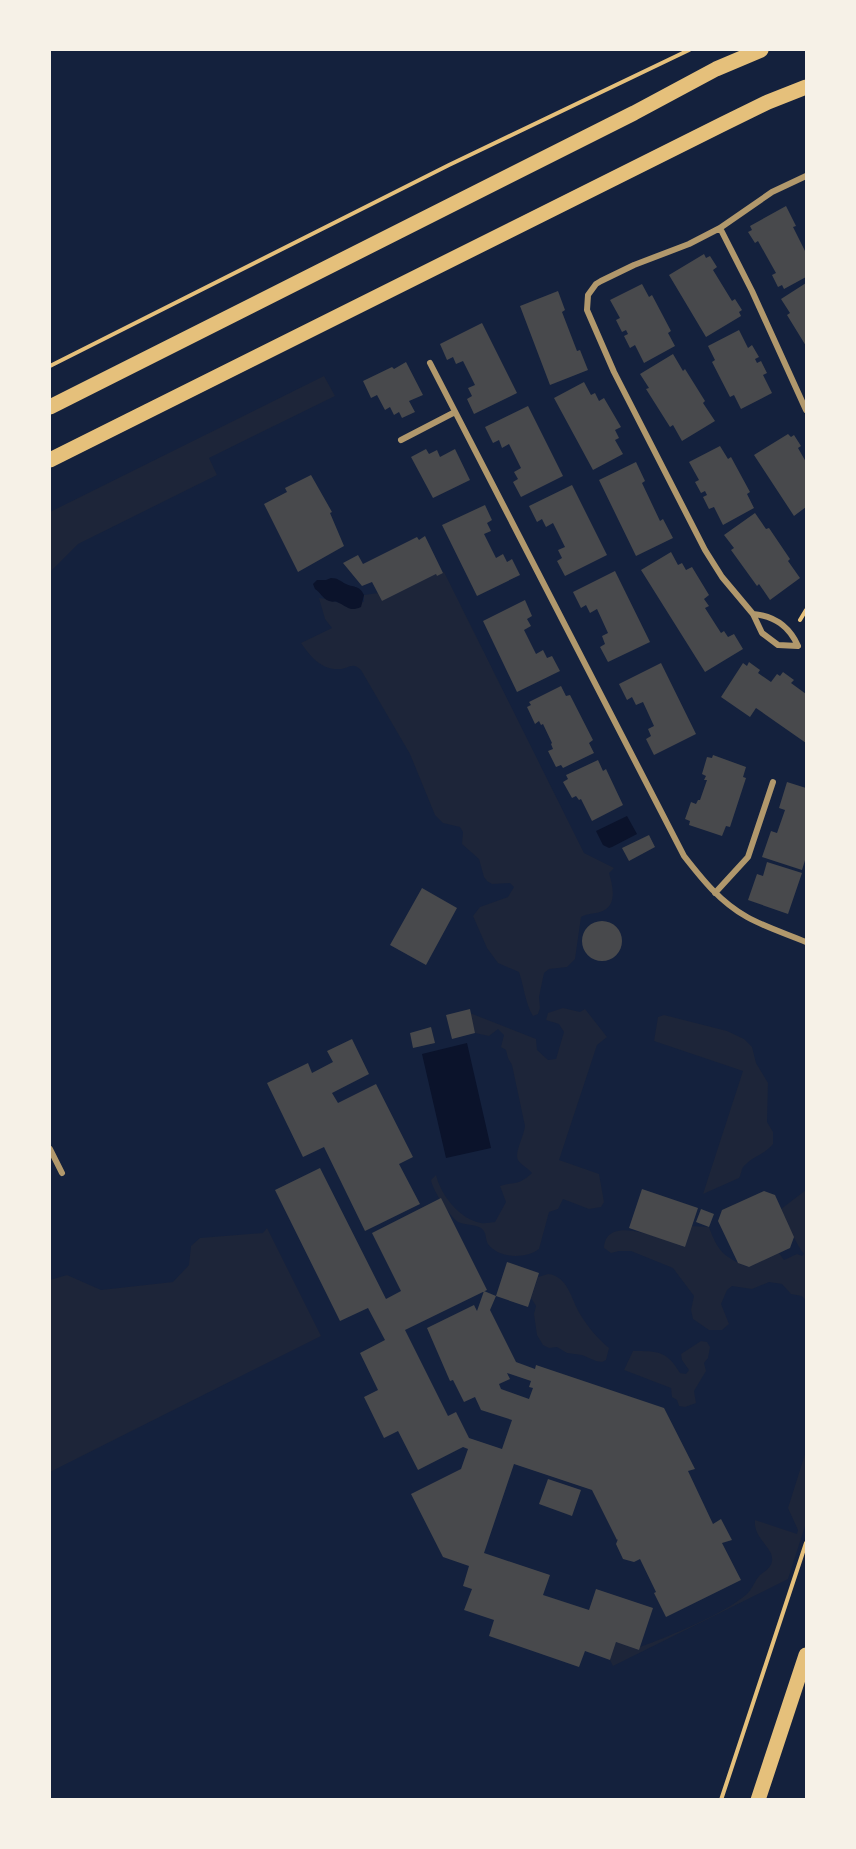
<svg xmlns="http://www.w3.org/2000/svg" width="856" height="1849" viewBox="0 0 856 1849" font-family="'Roboto Condensed',sans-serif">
<rect width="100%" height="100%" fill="#14213d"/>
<path fill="#1d2539" d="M324,376l11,20 -126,62 8,17 -139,69 -28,28v-60z
M444,572l140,281 30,15 -5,5c4,13 9,34 -9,39 -6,2 -12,1 -19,5l-6,42 -8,8 -18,2 -5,4 -5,24 1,11 -2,6 -5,2c-8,-13 -9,-30 -14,-44l-21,-9 -11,-15 -14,-32 7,-9 28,-10 6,-10 -4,-4 -18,1 -5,-3 -3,-4 -5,-18 -17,-15 1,-12 -3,-5 -17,-4 -8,-8 -25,-61 -49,-84c-9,-9 -12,-1 -22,-1 -18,1 -29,-13 -38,-26l31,-15 -7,-9 -6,-21c8,0 16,5 24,5 7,1 14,-1 21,-1v-7l14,-2 4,8 54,-27 1,2z
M563,1008l17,4 5,-3 22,28 -10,8 -38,115 40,14 5,28 -3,5 -12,2 -26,-10 -5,10 -9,3 -10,37c-13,10 -40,10 -51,-5 -3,-5 -1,-12 -7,-16 -7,-4 -16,-3 -23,-6 -8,-5 -26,-33 -27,-42l5,-5c5,20 23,44 45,48 4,1 10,-1 14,-1l11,-20 -6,-16c14,-5 17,1 32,-13 -4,-5 -11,-8 -14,-13 -4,-7 6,-24 7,-34l-13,-61 -4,-7 -2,-8 -5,-3 3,-12 -6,-6 -9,7 -14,-3 -5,-20 66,26 1,11 11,10 8,-1 8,-27 -5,-8 -13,-4 2,-7z
M664,1015l63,16 17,8 8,8 4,16 12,20 -1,39 6,10v12c-8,10 -19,12 -28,21 -4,3 -3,8 -6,13l-36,16 40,-123 -89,-30 4,-24z
M806,1190v111l-4,-5 -11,-2 -9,-10 -13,-2 -17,7 -20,-3 -5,4 -6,14 8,20 -7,6h-13l-16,-11 -2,-9 3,-14 -21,-28 -42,-17h-12l-8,2 -7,-5c2,-36 61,-7 81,-1l7,-21 17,1c9,25 15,30 39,40l31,-14 5,7 13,-6 5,2 2,-2c-9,-11 -16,-31 -23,-45z
M267,1228l54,108 -271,136v-192l17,-5 34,15 72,-8 16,-17 2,-19 9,-8 63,-5z
M548,1274c20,2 23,25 32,40 7,12 18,25 29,34l-3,12 -4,2 -6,-1 -14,-6 -15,-2 -10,-6 -8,1 -6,-3 -6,-10 -3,-21 2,-8 -5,-8 7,-21z
M701,1341l6,1 3,5 -2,11 -4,5 2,8 -12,20 2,12 -11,4 -6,-1 -2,-6 -5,-3 -1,-9 -47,-18 9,-19c25,0 34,0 47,22l6,1 3,-4 -7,-10 -1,-6z
M806,1451v72l-18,56 -175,87 -3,-6 6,-18 23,8 1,-3c30,-11 84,-33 107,-53 6,-6 8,-14 13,-19 5,-4 11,-7 12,-14 2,-14 -19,-22 -17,-41l42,14 1,-4 -10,-22z"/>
<path fill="#0b132b" d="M331,578c7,0 9,3 15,6 9,4 13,1 18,11l-3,12c-11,5 -13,0 -22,-4 -5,-3 -4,0 -10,-2 -6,-2 -9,-9 -14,-12l-2,-5 4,-4h9z
M627,816l10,18 -25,13 -3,1 -6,-3 -7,-14z
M467,1043l24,105 -45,10 -24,-104z"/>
<path fill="#48494c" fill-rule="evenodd" d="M786,206l10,20 -3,1 13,26v24l-22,12 -2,-4 -4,2 -6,-12 4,-2 -18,-32 -3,2 -7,-11 4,-2 -2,-4z
M704,254l2,4 4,-2 7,11 -4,3 19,31 3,-2 7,11 -3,2 2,4 -35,21 -37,-62z
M806,283v63l-19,-31 3,-2 -9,-14z
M642,284l7,13 3,-2 19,36 -3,2 7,13 -31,17 -9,-18 -5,3 -6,-12 4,-2 -2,-4 -4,2 -6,-12 4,-2 -10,-18z
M558,291l7,19 -3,2 15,39 3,-1 8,20 -38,15 -30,-79z
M482,323l35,70 -43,21 -7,-15 5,-3 -4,-8 7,-3 -12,-24 -7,3 -3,-7 -6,3 -7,-16z
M739,330l9,18 4,-3 7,12 -4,2 2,4 4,-2 6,12 -4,2 9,18 -31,16 -7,-14 -4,2 -18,-35 3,-2 -7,-14z
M673,354l10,17 2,-2 20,32 -2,2 12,18 -33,20 -9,-16 -3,2 -24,-38 3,-1 -9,-14z
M406,362l17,33 -14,6 6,11 -13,6 -3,-6 -5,3 -4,-8 -5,3 -8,-15 -6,3 -8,-17 29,-14 2,2z
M584,382l7,13 4,-2 4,8 5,-3 17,29 -6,3 4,8 -4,2 8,14 -30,16 -39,-72z
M528,406l35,70 -42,21 -8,-15 5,-3 -4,-7 7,-4 -12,-24 -7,4 -3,-8 -6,3 -8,-16z
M788,434l3,3 3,-2 7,11 -3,2 8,14v45l-12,9 -40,-61z
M720,446l8,13 3,-2 19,35 -3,2 7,14 -31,17 -9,-18 -5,2 -6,-12 4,-2 -2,-4 -4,2 -6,-11 4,-2 -10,-18z
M426,449l3,5 8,-4 3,7 15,-8 15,31 -37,18 -22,-41z
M636,462l9,19 -3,2 18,38 3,-2 10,19 -37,18 -37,-76z
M311,475l21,37 -2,1 14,33 -46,26 -34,-68 21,-11 2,-1 -2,-4z
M572,485l35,70 -42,21 -8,-15 5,-3 -4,-8 7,-3 -12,-24 -7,4 -4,-8 -5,3 -8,-16z
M485,505l7,15 -5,3 4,8 -7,3 12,24 7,-4 4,8 5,-3 8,16 -43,21 -35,-71z
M755,513l11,16 3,-1 21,31 -2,2 12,17 -30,22 -11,-16 -2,2 -26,-36 3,-2 -10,-13z
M425,536l18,37 -6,3 -1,-2 -54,27 -10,-19 -10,4 -19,-23 15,-8 5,9 54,-27 2,3z
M671,552l7,13 4,-2 4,7 6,-3 17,28 -5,4 5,7 -4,2 16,25 3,-2 4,6 6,-3 9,15 -38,23 -64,-102z
M615,571l35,71 -42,20 -8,-15 5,-3 -3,-8 6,-3 -11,-24 -7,4 -4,-8 -5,3 -8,-16z
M525,600l7,16 -5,3 4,7 -7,4 12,24 7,-4 4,8 5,-2 8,15 -43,21 -34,-71z
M749,662l11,8 -2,3 13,9 6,-8 3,2 3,-4 11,8 -3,3 15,11v49l-50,-35 -6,9 -29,-20 22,-34 4,3z
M661,663l35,71 -42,21 -8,-16 5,-3 -3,-7 6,-3 -11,-24 -7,3 -4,-8 -5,3 -8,-16z
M561,686l5,10 4,-1 23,45 -4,3 5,10 -31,15 -2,-3 -5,2 -8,-16 5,-2 -2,-5 1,-1 -9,-19 -2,1 -2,-4 -4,3 -8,-17 4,-2 -2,-3z
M713,755l33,12 -3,10 3,1 -16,49 -4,-1 -4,10 -33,-11 1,-4 -5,-2 6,-17 5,2 2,-4h2l7,-20h-3l2,-4 -4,-2 5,-17 5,1z
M598,760l5,11 3,-2 17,36 -31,16 -11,-22 -2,1 -3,-4 -4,2 -9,-16 5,-3 -2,-4z
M787,782l19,6v69l-4,13 -40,-13 9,-26 6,2 8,-23 -6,-2z
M649,835l6,12 -26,14 -7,-13z
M767,862l35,11 -14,41 -40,-14 9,-26 6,2z
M422,888l35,20 -31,57 -36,-20z
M582 941a20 20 0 1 1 40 0a20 20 0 1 1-40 0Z
M470,1009l5,24 -23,6 -6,-24z
M431,1027l4,16 -22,5 -3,-15z
M352,1039l17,35 -37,19 6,10 38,-19 37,73 -14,7 21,40 -55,27 -41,-84 -21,10 -36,-74 41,-20 4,10 21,-11 -6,-11z
M320,1168l66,131 15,-8 -29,-58 69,-35 46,92 -82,40 43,86 8,-4 13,26 33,11 10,-29 -31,-10 -6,-13 -11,5 -11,-22 -3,1 -23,-53 47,-23 3,6 7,-20 12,5 11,-34 32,11 -11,34 -32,-11 -6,14 26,52 19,7 1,-4 128,43 31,61 -7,2 25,53 8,-5 11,21 -10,3 19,37 -75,37 -12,-24 2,-1 -16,-33 -6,3 -11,-3 -7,-15 2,-5 -1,1 -25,-50 -78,-26 -30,89 66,22 -7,20 46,15 7,-21 57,19 -14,42 -23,-8 -6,18 -25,-9 -6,16 -90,-31 5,-16 -30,-10 8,-21 -9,-3 6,-20 -26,-9 -32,-63 50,-25 7,-20 -5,-2 -45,23 -20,-39 -14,7 -20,-41 14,-7 -18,-37 25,-13 -17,-32 -28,13 -65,-131zM507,1373l24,8 -2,6 4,1 -4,11 -28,-10 -2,-5 11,-5z
M642,1189l56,19 -13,39 -56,-19z
M764,1191l11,4 19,42 -4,11 -41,19 -11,-4 -20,-42 4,-11z
M701,1209l13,5 -5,13 -13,-5z
M548,1479l33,11 -9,26 -33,-12z"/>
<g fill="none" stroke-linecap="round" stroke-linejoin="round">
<path stroke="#e5c07b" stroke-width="4" d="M50,366l399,-201 240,-115
M800,620l6,-10
M721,1800l85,-257"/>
<path stroke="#b1986c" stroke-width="6" d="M720,228l32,63 54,119
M430,363l254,493c18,23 36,46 63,61 18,10 40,17 59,25
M401,440l54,-28
M753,614c22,2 36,12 45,32l-20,-1 -16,-12 -9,-19 -31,-37 -17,-27 -91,-178 -27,-62 1,-15 8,-11 5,-3 33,-16 55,-21 31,-16 52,-36 34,-16
M715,893l33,-36 25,-75
M50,1149l12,24"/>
<path stroke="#e5c07b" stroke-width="15" d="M50,407l584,-294 82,-44 45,-19
M50,460l673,-336 45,-22 38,-15
M758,1800l48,-145"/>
</g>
<rect width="856" height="1849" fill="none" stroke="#f6f1e7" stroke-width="102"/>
</svg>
